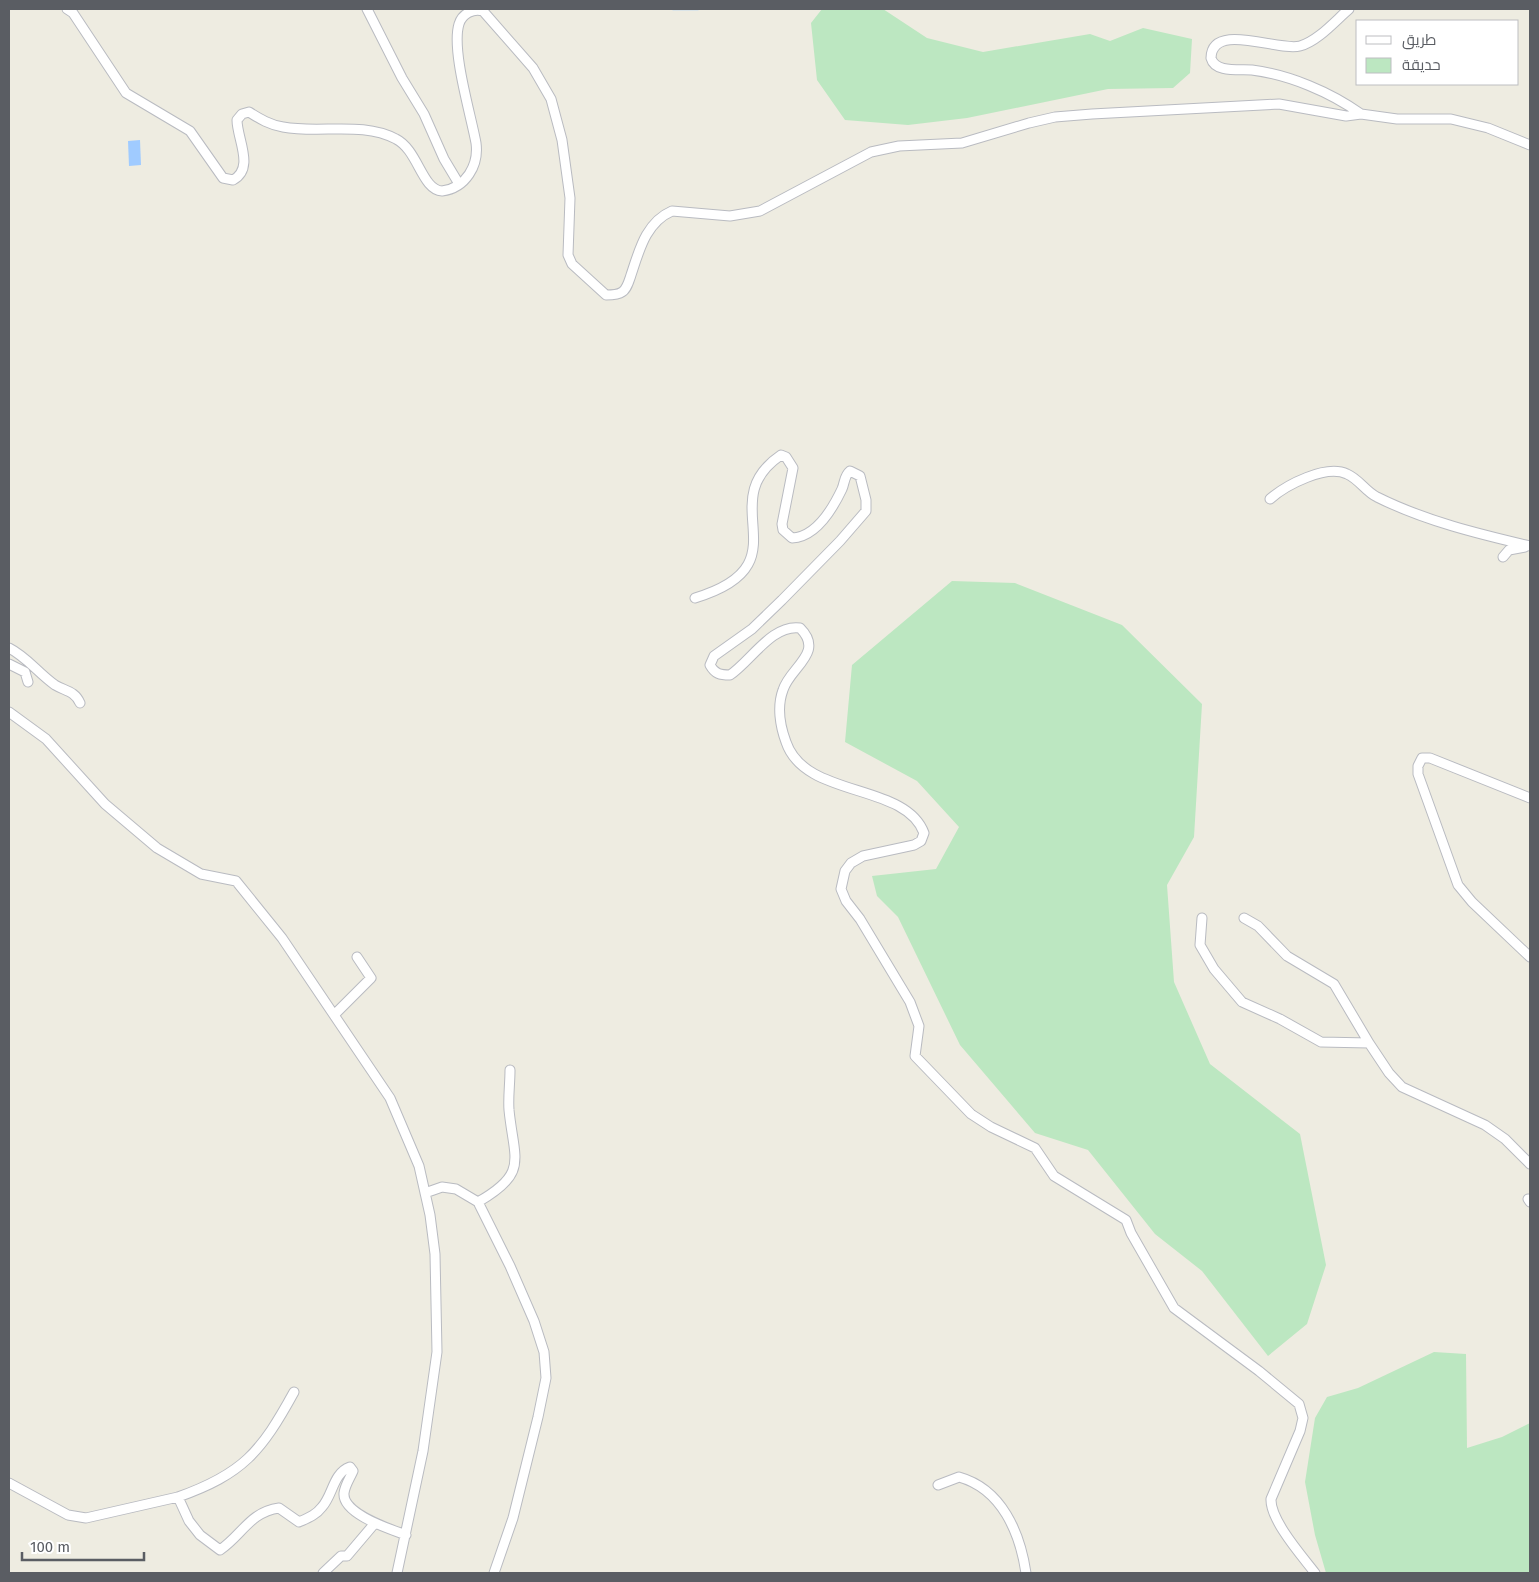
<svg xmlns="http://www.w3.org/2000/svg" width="1539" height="1582" viewBox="0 0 1539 1582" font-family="'Fira Sans',Cairo,sans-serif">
<rect width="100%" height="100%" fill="#eeece1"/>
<path fill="#bce7c1" d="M822,9h61l44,29 56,14 107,-18 20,7 33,-13 49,11 -2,34 -17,15 -65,1 -141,29 -59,7 -63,-5 -28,-40 -6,-57z
M952,581l63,2 107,42 80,79 -8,133 -27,48 7,97 36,82 90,70 26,131 -19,59 -39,32 -66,-85 -47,-37 -67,-84 -53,-17 -75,-88 -62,-128 -21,-21 -5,-20 64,-7 23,-42 -42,-46 -72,-39 7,-77z
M1434,1352l32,2 1,94 35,-11 28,-14v150h-204l-11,-38 -10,-53 10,-64 12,-21 31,-9z"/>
<path fill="#a0cbff" d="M140,140l1,25 -12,1 -1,-25z"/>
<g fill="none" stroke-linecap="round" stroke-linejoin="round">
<path stroke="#a0cbff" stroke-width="2.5" d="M673,9h25"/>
<g stroke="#b9bbc1" stroke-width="11">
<path id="minor" d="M67,9l6,4 53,80 64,38 33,47 10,2c22,-12 4,-41 4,-60l5,-6 7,-2c11,7 21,13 34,15 37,7 79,-6 113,12 22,11 26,51 46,52 24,-3 37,-26 34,-48 -5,-28 -25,-93 -17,-119 3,-10 14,-16 24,-13l50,57 18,31 11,41 8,58 -2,57 4,9 34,31c5,0 12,0 16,-3 5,-3 7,-11 9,-17 8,-24 15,-53 41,-64l58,5 30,-5 111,-59 28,-6 63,-3 67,-20 26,-6 37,-3 187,-10 67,12 15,-2 36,5h54l37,9 42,17
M367,9l35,69 22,36 20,45 15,25
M1349,9c-14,12 -31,32 -49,37 -21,6 -88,-25 -89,12 4,15 28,11 41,12 38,5 78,22 109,44
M1270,499c16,-14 56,-35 77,-25 12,5 19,18 30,23 48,24 102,37 153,49
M1503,557l6,-7 16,-3
M695,598c112,-34 15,-95 86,-143l5,2 7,11 -11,56 1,6 9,8c24,-1 41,-30 50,-49 3,-7 2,-13 8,-18l10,5 6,24v11l-26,30 -58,59 -30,29 -38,27 -4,9c5,9 10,10 20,10 21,-14 42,-51 70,-47 25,25 -10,39 -17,62 -6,16 -3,36 3,52 19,57 119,40 138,91l-3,8 -7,4 -51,11 -12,7 -6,8 -4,18 5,12 14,18 50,83 9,24 -4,30 56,58 20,13 44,21 19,28 72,44 5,13 43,75 85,63 40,33 4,14 -3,13 -29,68c-1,21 31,57 44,74
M9,648c18,9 29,25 46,37 10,6 20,6 25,18
M9,664l16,8 3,10
M9,712l37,27 59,65 52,44 44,26 35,7 46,57 108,160 29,68 11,49 5,39 2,98 -14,99 -26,122
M1530,798l-100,-40h-8l-4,8v8l40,111 14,17 58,55
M1202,918l-2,27 14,24 28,33 38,17 41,23 48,1 20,30 13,14 83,38 20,14 25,25
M1244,918l14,8 29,30 47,28 35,59
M335,1014l36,-36 -14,-21
M425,1193l17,-6 14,2 22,13 32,64 24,55 10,31 2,26 -8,39 -25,101 -19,55
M1528,1199l2,3
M478,1202c51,-29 36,-42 31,-92 -1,-13 1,-26 1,-40
M9,1483l59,32 18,3 92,-21 11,24 11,14 20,15c22,-15 30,-38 59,-42l20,14c9,-4 17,-7 23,-15 11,-12 11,-34 28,-40l3,4c-3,7 -8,14 -9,22 -2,21 46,36 62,42
M938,1485l21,-8c43,12 61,56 67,96
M178,1497c65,-23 83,-45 116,-105
M323,1573l18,-17h6l28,-33"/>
</g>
<use href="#minor" stroke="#fff" stroke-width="9"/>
</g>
<rect width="1539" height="1582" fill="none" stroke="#5a5d63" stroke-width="20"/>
<rect x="1356" y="20" width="162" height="65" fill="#ffffff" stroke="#bdbec1"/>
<rect x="1366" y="36" width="25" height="8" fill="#ffffff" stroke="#bdbec1"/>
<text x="1402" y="45" font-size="15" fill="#5a5d63">طريق</text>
<rect x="1366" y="58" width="25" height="15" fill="#bce7c1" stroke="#bdbec1"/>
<text x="1402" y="70" font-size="15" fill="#5a5d63">حديقة</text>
<path d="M22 1552v8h122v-8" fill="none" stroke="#5a5d63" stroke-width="2.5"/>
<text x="30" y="1552" font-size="15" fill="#5a5d63" stroke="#ffffff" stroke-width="4" paint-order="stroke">100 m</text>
</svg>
